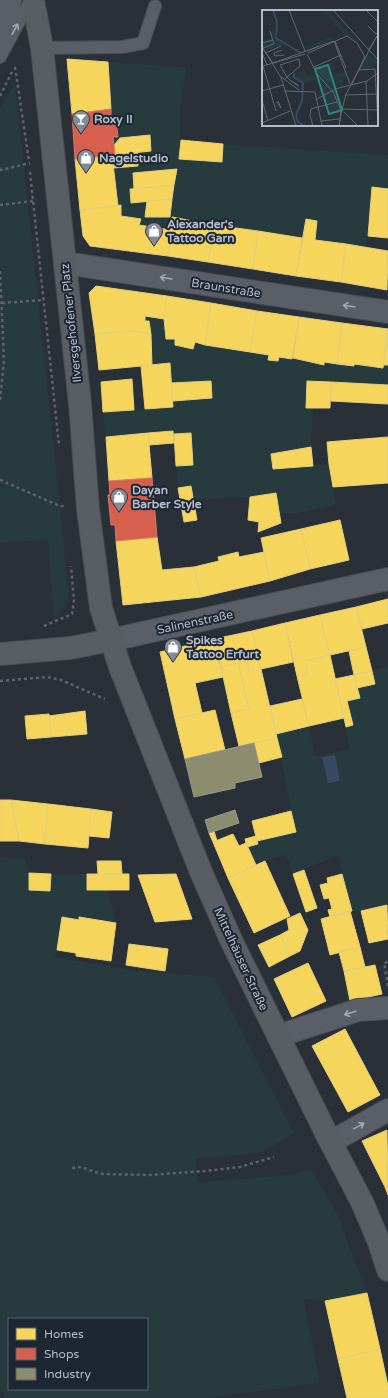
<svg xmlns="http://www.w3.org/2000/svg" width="388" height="1398" viewBox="0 0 388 1398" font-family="'Varela Round',sans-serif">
<rect width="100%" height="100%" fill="#2a3038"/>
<path fill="#273a3e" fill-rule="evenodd" d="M108,62l78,5 -5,35 -1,57 42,3 1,-18 165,11v34l-16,-2 -6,61 -51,-8 2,-19 -11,-2 -3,19 -131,-21 -1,13 -32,-5 2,-6 -20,-3v-11l-3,1 -4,-38 24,-2 -1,-14 14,-1 -1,-16 -30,3 -6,7 -1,-8h5l-2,-16h-5zM177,170l-7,47h-24l1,-16 -16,2 -1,-14h4l-1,-16z
M15,83l45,423 9,92 -15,25 -6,-83 -48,3v-435z
M145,316l19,3 2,19 9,1 1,6 17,3 2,-6 10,3 64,10 -1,5 10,1 1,-4 27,3v2l17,3 1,-3 30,4v-2l29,4v-3h5v20l-81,-4 6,27 -2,39 -39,7 1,15 56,-5 7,40 -38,9 -18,1 -4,-21 -26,4 -56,3 -3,-14 -13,2 -2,-22 17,-1 -2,-32 -17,1 -1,-3 -67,5 -3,-23 70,-6v-6l39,-4 -1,-16 -40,2 -19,-18 -1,-31 -2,-12 -4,-1z
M388,667v238l-27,6h-9l-14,-56 -45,19 -7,-19 -21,6 -9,4 -9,-18 11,-3 -1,-3 39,-9 -20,-98 33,-8 6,30 35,-7 -4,-22 7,-2 -6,-24 24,-31z
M0,857l24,1 5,15v17l21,1 1,-17h36v16h21l8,33 -37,-6v3l-25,37 80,13 80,7 80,156 -33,20 -65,6 2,23 81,-6 33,-6 25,44 30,79 -42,8 -21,-2 16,84 -110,15h-206l-1,-6h-3zM9,1319h138v70h-138z"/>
<path fill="#384963" d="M335,755l5,26 -12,2 -6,-26z"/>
<path fill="#f6d55c" stroke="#e2ce7d" d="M67,59l41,3 3,47 -39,5z
M150,135l1,16 -36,4 -1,-10 6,-7z
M181,140l42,4 -1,18 -43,-3z
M137,152l1,14 -24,2 -2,-13z
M112,155l6,51 -38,4 -5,-51z
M177,169l-3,16 -40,4 -1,-16z
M174,185l-2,14 -41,4 -1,-14z
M372,187l16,2v49l-20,-2z
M172,199l-2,18h-25l2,-16z
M121,205v11l20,3 -2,6 32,5 -3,26 -78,-10 -7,-10 -3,-26z
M172,217l42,8 -6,37 -40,-6z
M306,219l11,2 -2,19 31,4 -5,38 -45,-6z
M214,225l44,6 -5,38 -45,-7z
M258,231l44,7 -6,38 -43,-7z
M346,244l42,7 -1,39 -46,-8z
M96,286l71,10 -3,23 -19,-3v5h4l2,13 -16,-3 -40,3 -6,-41z
M167,296l44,7 -6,42 -10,-3 -2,7 -18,-4v-6h-9l-2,-20z
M211,303l46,8 -7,41 -45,-7z
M257,311l42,6 -7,42 -13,-2 -1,4 -10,-1 1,-5 -19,-3z
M299,317l43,6 -5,41 -13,-2v3l-31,-7z
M342,323l46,6 -5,39 -29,-4v2l-17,-2z
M388,329v36h-5z
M135,331l16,3 1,31 -53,5 -4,-36z
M170,363l3,44 -28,2 -4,-43z
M132,379l2,31 -31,2 -2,-30z
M211,381l1,17 -39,3 -2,-18z
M307,381l24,1 -1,26h-24z
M331,382l57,3v19l-57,-3z
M173,431l1,12 -25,2 -1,-12z
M148,433l4,45 -43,3 -3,-44z
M191,433l2,32 -17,1 -2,-32z
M388,437v46l-55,4 -4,-23 -2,-22z
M311,447l2,19 -40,3 -2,-15z
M191,486l6,34 -13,2 -6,-34z
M276,493l5,30 -23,9 1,-10 -11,-2 2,-23z
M340,520l9,40 -39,9 -9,-40z
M301,529l9,40 -40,12 -9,-43z
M157,537l5,33 32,-3 7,30 -78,8 -7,-64z
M238,552l1,5 25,-5 6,29 -69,16 -7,-30 25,-6 -1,-4z
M388,599v24l-26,6 -6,-22z
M356,607l10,40 -36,8 -10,-40z
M320,615l10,40 -25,6 3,13 -11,2 -12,-53z
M285,623l8,39 -32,7 -9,-38z
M252,631l9,38 -12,3 -2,-11 -26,6 -7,-28z
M214,639l9,38 -28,6 7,30 -27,6 -15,-67z
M366,647l6,24 -18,4 -5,-24z
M330,655l14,63 -35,8 -12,-50 11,-2 -3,-13z
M247,661l2,11 12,-3 16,69 -38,8 -8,-33 18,-4 -11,-46z
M238,663l11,46 -18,4 -10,-46z
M372,671l3,13 -18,4 -3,-13z
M354,675l6,23 -13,3 6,24 -7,2 -11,-48z
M302,699l7,27 -33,8 -6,-28z
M215,710l10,40 -40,9 -10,-40z
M85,711l2,23 -36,3 -2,-21z
M49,714l2,23 -24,2 -2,-23z
M277,738l5,19 -23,6 -5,-20z
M0,800h11l8,41h-19z
M11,800l37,4 -3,40 -26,-3z
M48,804l43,5 -3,39 -43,-4z
M91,809l21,3 -3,26 -20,-2z
M291,811l5,21 -39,9 -5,-20z
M214,831l3,10 -4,1 -4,-9z
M233,834l6,12 7,-3 10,22 -28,13 -15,-36z
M256,836l2,8 -11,3 -2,-8z
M97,861h24l1,13h-24z
M265,861l25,55 -36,17 -26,-55z
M304,870l13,38 -11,4 -13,-38z
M29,873l22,1 -1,17 -21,-1z
M87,874h42v16h-42z
M176,874l16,45 -37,3 -17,-47z
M342,874l10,37 -22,6 -2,-7 4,-1 -3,-11 -5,1 -4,-14 8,-2 -1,-5z
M387,905l1,34 -19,4 -8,-32z
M350,911l10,36 -30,8 -9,-36z
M300,913l8,17 -8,21 -10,5 -10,-21 9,-5 -2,-11z
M62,917l17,3v-3l37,6 -5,38 -35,-5v-3l-19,-3z
M280,935l10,21 -21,11 -11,-22z
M129,944l39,5 -3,22 -39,-6z
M360,947l5,20 -21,4 -5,-19z
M308,963l18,38 -34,16 -18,-38z
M375,965l7,29 -32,7 -6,-30z
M345,1029l35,66 -32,17 -36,-66z
M387,1130l1,55 -3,2 -23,-46z
M388,1186v9l-3,-8z
M367,1293l13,56 -42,10 -13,-58z
M380,1349l8,37v12h-41l-9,-39z"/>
<path fill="#d6604d" stroke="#cc7c72" d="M111,109v12l5,-1 2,17h-5l2,18 -40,4 -3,-45z
M152,478l5,59 -41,4 -1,-16h-4l-3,-30h2l-1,-14z"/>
<path fill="#8c8c6e" stroke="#989a89" d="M254,743l8,34 -27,6v5l-41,9 -9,-38z
M235,810l4,13 -30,10 -4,-13z"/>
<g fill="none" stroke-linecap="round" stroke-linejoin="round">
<g stroke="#484c53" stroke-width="14">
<path id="lane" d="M42,48l80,-1 21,-4 12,-37
M0,57l30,-56"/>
</g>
<g stroke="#484c53" stroke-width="24">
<path id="street" d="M0,37l3,-5 7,-32
M65,263l323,49
M111,640l277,-61
M278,1036l80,-26 30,-2
M331,1142l57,-32"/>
</g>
<g stroke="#484c53" stroke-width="24">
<path id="secondary" d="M34,5l8,43 38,356 8,105 13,99 19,59 81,205 30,68 96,195 35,67 17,40 9,28
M0,654l70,-6 41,-8"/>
</g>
<path stroke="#5d636a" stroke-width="2.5" stroke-dasharray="3 3" stroke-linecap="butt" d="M15,67l14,94
M0,96l13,-26
M0,169l1,1 29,-7
M30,172l29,273
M0,205l33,-4
M0,271l4,89 -4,41
M2,303l42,-3
M0,480l60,26 6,1
M44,626l28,-12 2,-14 -3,-34
M0,681l47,-4 14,3 44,19
M388,986l-4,-23 4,-1
M72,1168l9,-1 20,7 49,1 55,-4 35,-4 34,-10"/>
<use href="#lane" stroke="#5a5e66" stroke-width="12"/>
<use href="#street" stroke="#5a5e66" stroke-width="22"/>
<use href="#secondary" stroke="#595d64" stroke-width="22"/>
<path stroke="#595d64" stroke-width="1" d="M30,1v-1
M3,32l17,-32"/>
</g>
<defs><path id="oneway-shaft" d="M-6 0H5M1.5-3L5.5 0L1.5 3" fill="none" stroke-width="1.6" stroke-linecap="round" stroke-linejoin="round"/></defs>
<g stroke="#a2a9b5">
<use href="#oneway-shaft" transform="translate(15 29) rotate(-62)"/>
<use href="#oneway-shaft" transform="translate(166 278) rotate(-171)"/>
<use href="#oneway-shaft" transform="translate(349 306) rotate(-171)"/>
<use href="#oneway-shaft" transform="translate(350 1013) rotate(162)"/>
<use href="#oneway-shaft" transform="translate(359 1126) rotate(-29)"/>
</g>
<defs>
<g id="bar-pin" transform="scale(0.9)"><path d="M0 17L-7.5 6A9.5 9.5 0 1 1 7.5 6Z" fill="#848b96" stroke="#1d2633"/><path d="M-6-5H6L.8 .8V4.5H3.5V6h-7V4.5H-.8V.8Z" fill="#fff"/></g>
<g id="shop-pin" transform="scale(0.9)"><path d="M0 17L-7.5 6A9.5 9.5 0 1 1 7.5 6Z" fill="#848b96" stroke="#1d2633"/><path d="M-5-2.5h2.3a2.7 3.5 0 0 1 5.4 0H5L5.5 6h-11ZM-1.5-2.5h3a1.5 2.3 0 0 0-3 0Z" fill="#fff"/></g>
</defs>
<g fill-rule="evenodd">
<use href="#bar-pin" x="81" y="119"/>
<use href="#shop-pin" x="86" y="158"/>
<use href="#shop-pin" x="154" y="231"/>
<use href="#shop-pin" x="119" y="497"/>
<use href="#shop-pin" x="173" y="647"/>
</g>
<g text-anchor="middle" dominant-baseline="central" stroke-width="4" stroke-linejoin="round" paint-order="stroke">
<g font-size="12" font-weight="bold" fill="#b4bcc9" stroke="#1d2633" text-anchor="start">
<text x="94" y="119">Roxy II</text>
<text x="99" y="158">Nagelstudio</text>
<text x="167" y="224">Alexander's<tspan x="167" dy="14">Tattoo Garn</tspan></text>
<text x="132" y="490">Dayan<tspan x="132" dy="14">Barber Style</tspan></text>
<text x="186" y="640">Spikes<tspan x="186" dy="14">Tattoo Erfurt</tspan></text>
</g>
<g font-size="12" fill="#b4bcc9" stroke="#1d2633">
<text transform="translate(226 288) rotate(9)">Braunstraße</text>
<text transform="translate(71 323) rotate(-96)">Ilversgehofener Platz</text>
<text transform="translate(195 622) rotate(-12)">Salinenstraße</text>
<text transform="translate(241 959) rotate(65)">Mittelhäuser Straße</text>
</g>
</g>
<g transform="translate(262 10)">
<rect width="116" height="116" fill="#2a3038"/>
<path d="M60,0h5l34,36 -9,-9 -8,-1 -8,-11 -4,1 2,-4zM12,18v10l11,6 -18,7 -4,-10 9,-3v-9zM69,27l2,2 -14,6 -13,5 -2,-3zM105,44l9,6 -2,7 -14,3zM72,51l1,2 -4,2 3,10 12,-5 2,6 -5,2 1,8 -6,1 3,-3 -5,2 -1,-4 -10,-1 -4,-5 3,-2 -4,1 -3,-3 1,-4zM42,59l3,7 5,-2 4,5 -12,5 -9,-9z" fill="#273a3e"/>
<path fill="none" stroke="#384963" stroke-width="2" d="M11,0l4,12 -1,16 25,15M32,63v4l9,6 -1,18 -6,14 2,7 7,4"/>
<path fill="none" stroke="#616872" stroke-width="1" d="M27,0l16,41M71,0l45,50M104,0l12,12M106,16l8,8 2,-2M11,30l-11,3 2,7 16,26 19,14M73,31l11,27M0,38l11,15 61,-22 16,43M1,38l11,-4 -4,-13M107,39l9,-14M20,40l-8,3 1,3 9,-1M45,41l12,-5M0,43l5,12M4,43l15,-7M46,43l39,-17 10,7 8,14M45,44l10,20 16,18 8,18M1,56l13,45M1,56l42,-12M52,57l27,-12M96,60l17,-1 3,56M19,67l15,49M25,67l4,4 2,1 5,4v-1l-5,-3M23,69l15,-13 -1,-7 -19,6 7,12M104,71l2,45M90,74l13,-28M0,81l21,-6M22,81l31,1 7,34M116,84l-32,1 -4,14 36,1M83,86l33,-62M55,89l18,-10 32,-8 11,-8M0,90l6,21M15,92l4,6 -3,-7M82,102l14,14M59,111l18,-2M0,113l28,-12M51,116l-3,-11 1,-6 26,-7M77,116l2,-16M77,116l3,-17"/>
<path fill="#308480" fill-opacity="0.15" stroke="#308480" stroke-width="2" d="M66,55l14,45 -13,4 -14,-45z"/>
<rect width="116" height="116" fill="none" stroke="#b4bcc9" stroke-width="2"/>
</g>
<rect x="8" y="1318" width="140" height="72" fill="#1d2633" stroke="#59626f"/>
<rect x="16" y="1328" width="20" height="12" fill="#f6d55c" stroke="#59626f"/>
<text x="44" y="1338" font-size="12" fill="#b4bcc9">Homes</text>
<rect x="16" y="1348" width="20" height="12" fill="#d6604d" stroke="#59626f"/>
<text x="44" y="1358" font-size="12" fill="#b4bcc9">Shops</text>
<rect x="16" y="1368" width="20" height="12" fill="#8c8c6e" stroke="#59626f"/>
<text x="44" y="1378" font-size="12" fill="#b4bcc9">Industry</text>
</svg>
